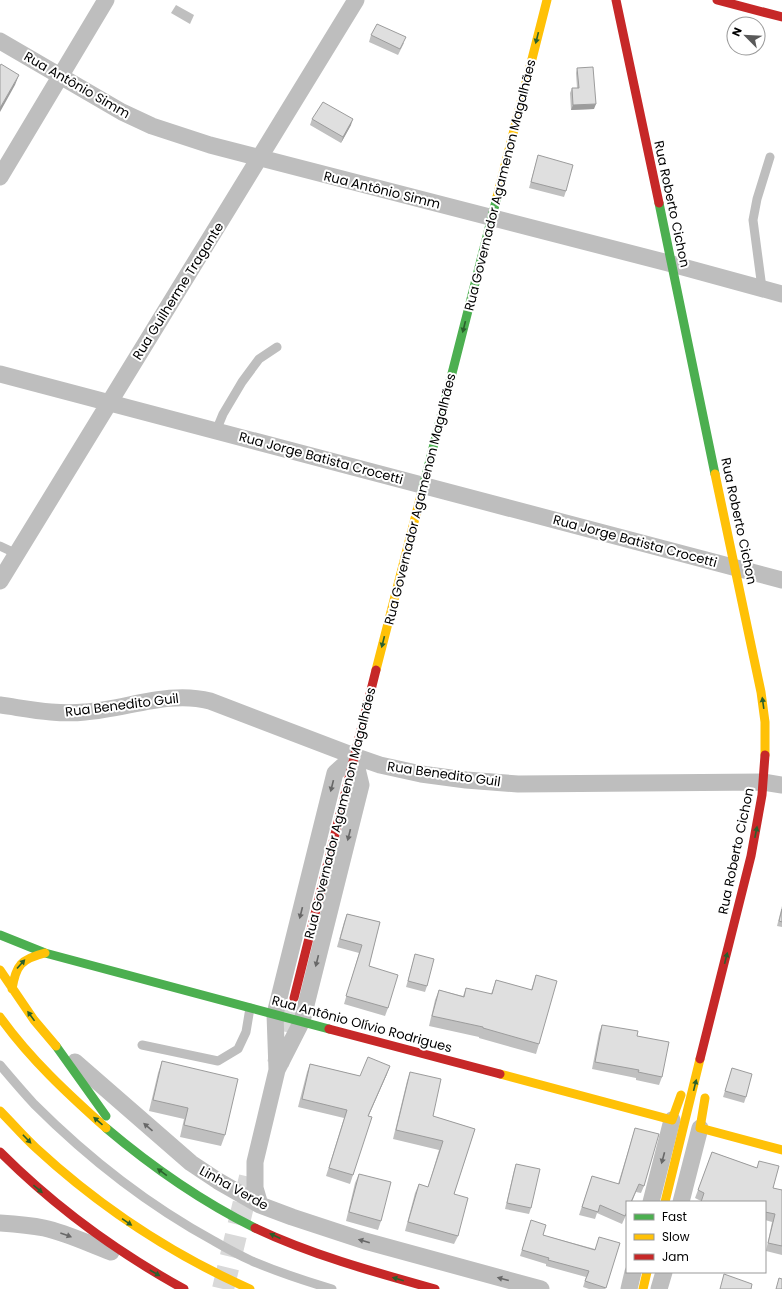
<svg xmlns="http://www.w3.org/2000/svg" width="782" height="1289" viewBox="0 0 782 1289" font-family="Poppins,sans-serif">
<rect width="100%" height="100%" fill="#fff"/>
<path fill="#bfbfbf" d="M176,5l18,10 -4,9 -19,-11z"/>
<g fill="none" stroke-linecap="round" stroke-linejoin="round">
<path stroke="#d9d9d9" stroke-width="22" stroke-dasharray="22 11" stroke-linecap="butt" d="M278,1064l16,-63
M223,1289l27,-112"/>
<path stroke="#bebebe" stroke-width="9" d="M762,288l-9,-68 4,-21 13,-42
M216,431l7,-17 19,-32 17,-23 18,-12
M0,546l17,8
M142,1045l76,16 20,-12 8,-17 4,-24
M0,1065c11,13 22,26 34,39 53,53 114,101 180,137 12,7 25,14 38,20 26,11 53,20 80,28"/>
<path stroke="#bebebe" stroke-width="17" d="M0,41l122,71 30,14 58,19 462,119 110,30
M0,177l106,-177
M0,374l782,206
M0,581l356,-581
M0,705c29,4 56,10 85,7 42,-3 84,-22 125,-11l144,55 26,9 41,9 45,6 52,4 245,-2 19,3
M75,1062l116,101 27,18 42,24 32,12 73,24 176,48
M651,1202l21,-82
M681,1202l19,-74
M260,1205l-5,-17v-26l22,-92 25,-49 59,-236 -7,-29 -19,17 -60,241 2,56
M0,1223c15,1 29,2 44,5 23,5 45,16 67,24
M629,1289l4,-17
M659,1289l5,-17"/>
<path stroke="#4caf50" stroke-width="9" d="M659,203l56,271
M421,495l76,-298
M0,935l45,18 284,76
M56,1046l50,70
M106,1128c46,39 95,73 149,100"/>
<path stroke="#ffc107" stroke-width="9" d="M497,197l50,-197
M715,474l46,218 4,30v33
M376,670l45,-175
M0,970l34,50 22,26
M12,989c4,-24 9,-30 33,-36
M0,1017c30,42 68,77 106,111
M500,1074l172,46 9,-25
M705,1098l-5,30 82,22
M0,1111c12,12 23,25 36,37 64,59 135,106 214,141
M665,1202l35,-143
M643,1289l4,-17"/>
<path stroke="#c62828" stroke-width="9" d="M616,0l43,203
M717,0l65,17
M294,998l82,-328
M329,1029l171,45
M700,1059l51,-203 11,-61 3,-40
M0,1152c56,56 115,99 184,137
M255,1228c57,27 119,44 180,61"/>
</g>
<path fill="#c0c0c0" d="M371,35l33,8 -6,12 -29,-13z
M577,68l17,41 -23,1 -1,-17 2,-5h5l-1,-15z
M312,119l39,6 -10,18 -31,-18z
M538,155l28,36 -2,6 -35,-9z
M782,906v21l-5,-1z
M347,914l33,8 -11,44 19,42 -3,8 -41,-12 15,-51 -22,-6 7,-25z
M415,954l12,32 -2,6 -19,-5z
M536,975l3,69 -3,10 -57,-16v-1l-50,-11 6,-26 4,-10 24,6 3,-8 25,6 5,-14 35,10z
M602,1025l35,11 25,41 -3,8 -23,-5v-2l-44,-9 7,-36z
M162,1061l63,74 -4,11 -41,-9 4,-18 -35,-8 9,-38z
M310,1064l50,12 27,-2 -19,42 -15,59 -3,9 -24,-8 18,-58 -46,-11 9,-35z
M732,1068l14,29 -2,6 -21,-6z
M410,1072l23,44 42,13 -21,65 4,42 -4,8 -49,-13 10,-38 4,-9 9,3 11,-37 -46,-11 14,-58z
M635,1128l9,58 -3,7 -5,-1 -4,10h-5v11l-5,11 -25,-11 -2,6 -16,-4 13,-39 26,8z
M712,1152l45,16 2,-7 14,27 9,2v65l-16,-4 6,-29 -7,-2v-18h-64v-1l-6,-3z
M516,1164l15,44 -2,6 -24,-5 9,-39z
M359,1174l22,47 -3,9 -32,-9 9,-38z
M531,1220l12,15 52,14 25,-6 -15,46h-16l-6,-2 3,-10 -40,-11v-2l-26,-8z"/>
<path fill="#9c9c9c" d="M19,75l-4,10 -15,27v-4z
M596,104l-2,5 -23,1 2,-5z
M353,119l-2,6 -10,18 2,-6z
M390,1066l-3,8 -22,50 3,-8z"/>
<path fill="#dfdfdf" stroke="#9c9c9c" d="M377,24l29,13 -6,12 -29,-14z
M1,64l18,11 -19,33v-42z
M593,67l3,37 -23,1 -1,-17h7l-2,-20z
M323,102l30,17 -10,18 -31,-18z
M538,155l35,10 -7,26 -35,-9z
M782,909v13l-3,-1z
M347,914l33,8 -11,44 29,9 -10,33 -42,-12 16,-51 -22,-6z
M415,954l19,5 -7,27 -19,-5z
M536,975l21,6 -18,63 -56,-16v-1l-51,-11 7,-26 25,7 2,-9 26,6 4,-14 36,10z
M602,1025l36,6 -1,5 32,6 -7,35 -24,-5 1,-2 -44,-8z
M368,1057l22,9 -22,50 4,1 -19,58 -24,-7 18,-58 -45,-11 8,-35 50,12z
M162,1061l76,18 -13,56 -41,-10 4,-17 -35,-8z
M732,1068l20,6 -6,23 -21,-6z
M410,1072l31,7 -8,37 42,13 -21,65 14,4 -10,38 -50,-14 11,-38 9,3 15,-46 -47,-11z
M635,1128l24,6 -15,52 -5,-2 -8,18h-4v10l-2,4 -25,-11 -2,7 -16,-5 10,-31 27,8z
M712,1152l45,16 2,-7 20,5 -6,22 9,2v56l-14,-3 7,-29 -10,-2v-10h-64l3,-9 -6,-3z
M516,1164l24,5 -9,39 -24,-5z
M359,1174l32,8 -10,39 -32,-9z
M531,1220l15,5 -3,10 52,15 4,-13 21,6 -14,45 -21,-7 4,-10 -41,-11 1,-2 -27,-8z
M724,1274l28,10 -1,5h-31z
M779,1278l3,1v10h-6z"/>
<defs><path id="oneway-solid" d="M-6-.8H1V-3.2L6.5 0L1 3.2V.8H-6Z"/></defs>
<g fill="#2a602c">
<use href="#oneway-solid" transform="translate(537 38) rotate(104)"/>
<use href="#oneway-solid" transform="translate(464 327) rotate(104)"/>
<use href="#oneway-solid" transform="translate(383 642) rotate(104)"/>
<use href="#oneway-solid" transform="translate(763 703) rotate(-98)"/>
<use href="#oneway-solid" transform="translate(756 832) rotate(-79)"/>
<use href="#oneway-solid" transform="translate(726 958) rotate(-76)"/>
<use href="#oneway-solid" transform="translate(21 964) rotate(-48)"/>
<use href="#oneway-solid" transform="translate(31 1016) rotate(-126)"/>
<use href="#oneway-solid" transform="translate(695 1085) rotate(-76)"/>
<use href="#oneway-solid" transform="translate(98 1121) rotate(-139)"/>
<use href="#oneway-solid" transform="translate(27 1139) rotate(46)"/>
<use href="#oneway-solid" transform="translate(162 1172) rotate(-144)"/>
<use href="#oneway-solid" transform="translate(38 1189) rotate(40)"/>
<use href="#oneway-solid" transform="translate(127 1222) rotate(34)"/>
<use href="#oneway-solid" transform="translate(275 1236) rotate(-156)"/>
<use href="#oneway-solid" transform="translate(155 1273) rotate(30)"/>
<use href="#oneway-solid" transform="translate(398 1279) rotate(-164)"/>
</g>
<g fill="#686868">
<use href="#oneway-solid" transform="translate(332 786) rotate(104)"/>
<use href="#oneway-solid" transform="translate(349 835) rotate(104)"/>
<use href="#oneway-solid" transform="translate(301 913) rotate(104)"/>
<use href="#oneway-solid" transform="translate(317 961) rotate(104)"/>
<use href="#oneway-solid" transform="translate(148 1127) rotate(-139)"/>
<use href="#oneway-solid" transform="translate(663 1158) rotate(105)"/>
<use href="#oneway-solid" transform="translate(66 1235) rotate(20)"/>
<use href="#oneway-solid" transform="translate(364 1241) rotate(-164)"/>
<use href="#oneway-solid" transform="translate(503 1279) rotate(-165)"/>
</g>
<g text-anchor="middle" dominant-baseline="central" stroke-width="4" stroke-linejoin="round" paint-order="stroke">
<g font-size="13" fill="#000" stroke="#fff">
<text transform="translate(77 85) rotate(30)">Rua Antônio Simm</text>
<text transform="translate(500 185) rotate(-76)">Rua Governador Agamenon Magalhães</text>
<text transform="translate(382 190) rotate(14)">Rua Antônio Simm</text>
<text transform="translate(672 204) rotate(78)">Rua Roberto Cichon</text>
<text transform="translate(178 291) rotate(-58)">Rua Guilherme Tragante</text>
<text transform="translate(321 458) rotate(15)">Rua Jorge Batista Crocetti</text>
<text transform="translate(420 499) rotate(-76)">Rua Governador Agamenon Magalhães</text>
<text transform="translate(739 521) rotate(78)">Rua Roberto Cichon</text>
<text transform="translate(635 541) rotate(15)">Rua Jorge Batista Crocetti</text>
<text transform="translate(122 705) rotate(-7)">Rua Benedito Guil</text>
<text transform="translate(444 774) rotate(8)">Rua Benedito Guil</text>
<text transform="translate(340 813) rotate(-76)">Rua Governador Agamenon Magalhães</text>
<text transform="translate(736 851) rotate(-78)">Rua Roberto Cichon</text>
<text transform="translate(362 1024) rotate(15)">Rua Antônio Olívio Rodrigues</text>
<text transform="translate(234 1188) rotate(29)">Linha Verde</text>
</g>
</g>
<rect x="626" y="1201" width="140" height="72" fill="#ffffff" stroke="#999999"/>
<rect x="634" y="1214" width="20" height="6" fill="#4caf50" stroke="#999999"/>
<text x="662" y="1221" font-size="12" fill="#000000">Fast</text>
<rect x="634" y="1234" width="20" height="6" fill="#ffc107" stroke="#999999"/>
<text x="662" y="1241" font-size="12" fill="#000000">Slow</text>
<rect x="634" y="1254" width="20" height="6" fill="#c62828" stroke="#999999"/>
<text x="662" y="1261" font-size="12" fill="#000000">Jam</text>
<g transform="translate(746 36) rotate(294)"><circle r="19" fill="#ffffff" stroke="#999999"/>
<path d="M0-3L7 15L0 10L-7 15Z" fill="#595959"/>
<text y="-6" font-size="11" font-weight="bold" text-anchor="middle" fill="#000000">N</text>
</g>
</svg>
